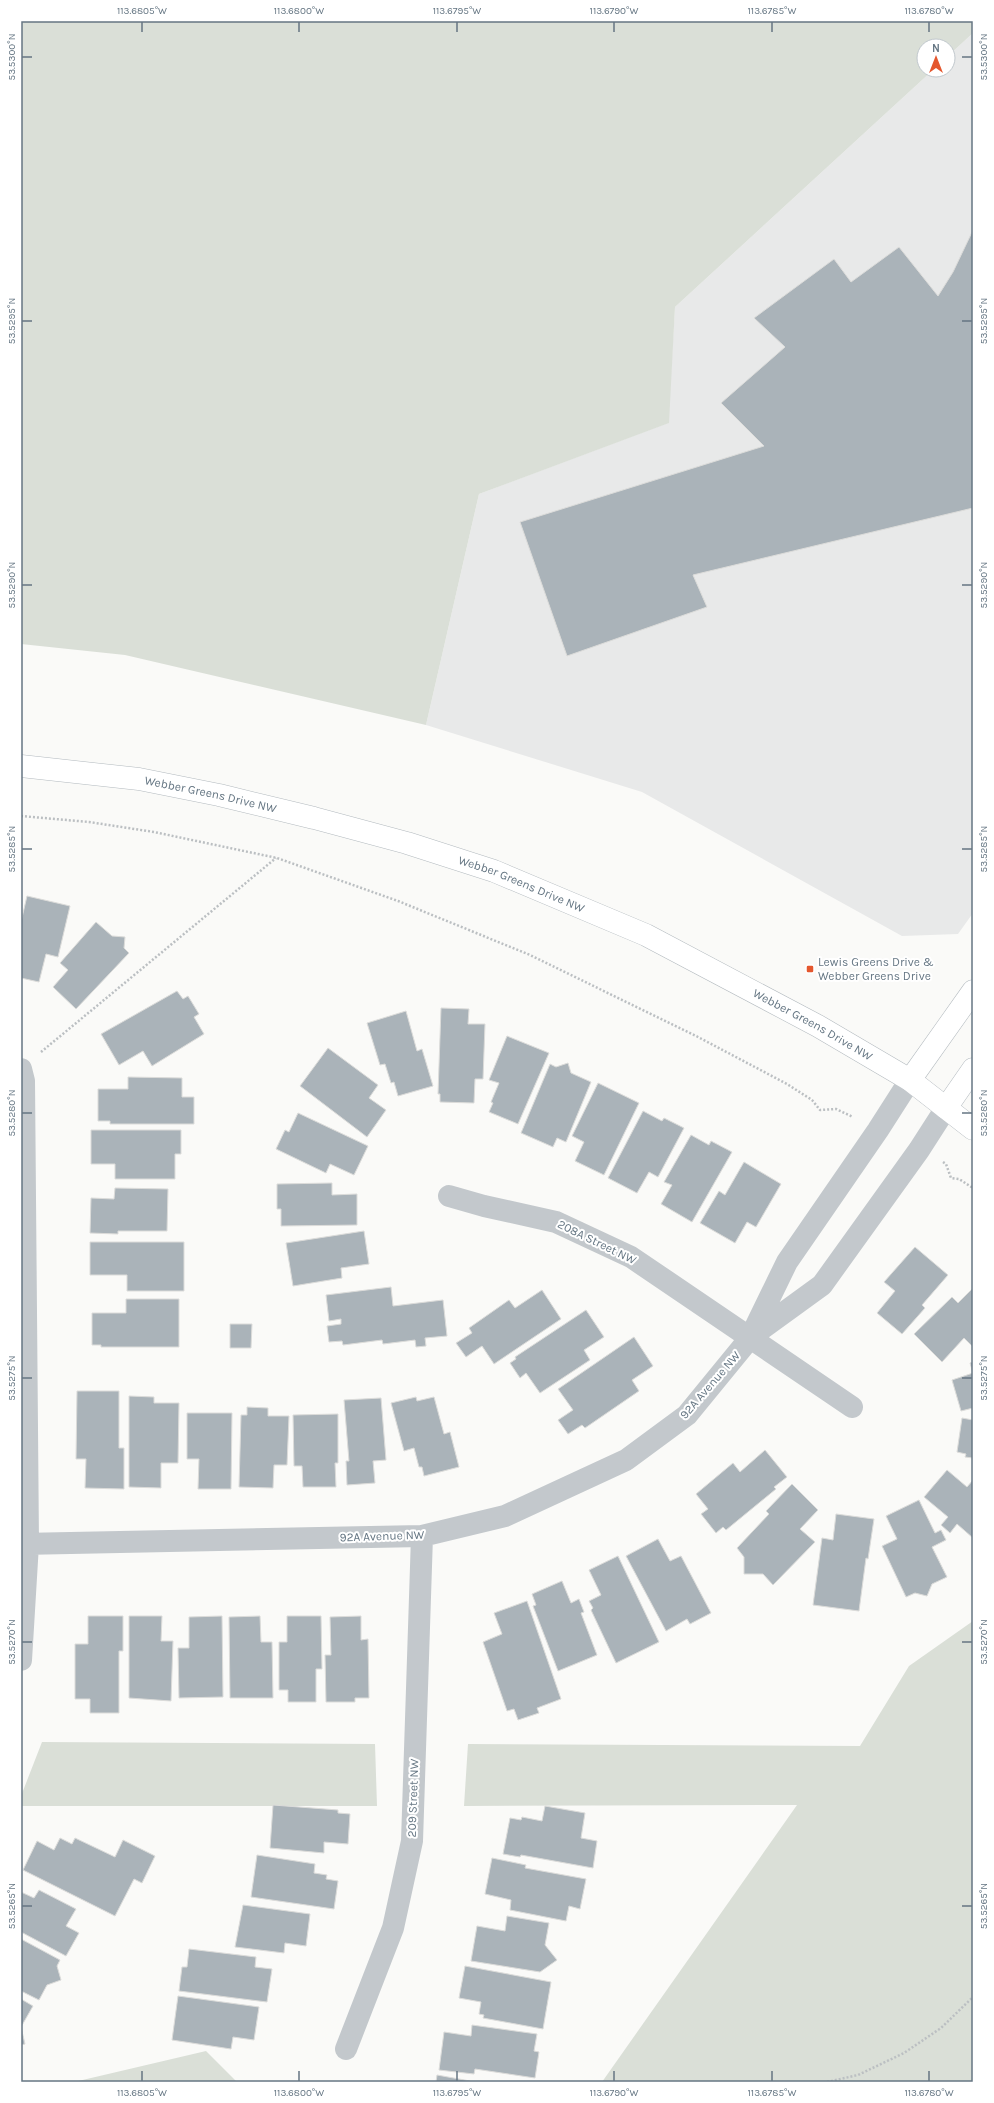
<svg xmlns="http://www.w3.org/2000/svg" width="994" height="2103" viewBox="0 0 994 2103" font-family="Karla,sans-serif">
<rect width="100%" height="100%" fill="#fafaf8"/>
<path fill="#e8e9e9" d="M973,33v880l-15,21 -56,2 -260,-144 -216,-67 53,-231 189,-71 7,-116 258,-237h15v-14z"/>
<path fill="#dadfd7" d="M21,21h952v12l-25,23v-10h-24v24h9l-258,237 -6,116 -190,71 -53,231 -301,-70 -104,-11z
M973,1621v461h-371l195,-277 -333,1 4,-62 392,2 49,-80z
M42,1742l333,2 2,62h-356v-10z
M206,2051l31,31h-163z"/>
<path fill="#aab3b9" stroke="#dcdcda" d="M973,230v278l-280,67 14,32 -140,49 -47,-134 244,-76 -43,-43 64,-56 -31,-29 80,-59 17,23 48,-35 39,49 15,-24z
M27,896l43,10 -12,51 -12,-3 -7,28 -18,-4v-56z
M96,922l16,14 13,1 -1,11 5,5 -53,56 -23,-22 15,-17 -8,-7z
M177,991l6,8 5,-3 11,18 -5,3 10,17 -52,32 -9,-15 -24,14 -18,-31z
M441,1008l28,1 -1,15h17l-2,55h-8l-1,24 -34,-1v-8h-2z
M406,1011l11,40 5,-2 11,37 -35,10 -4,-14 -3,1 -6,-19 -5,1 -13,-42z
M507,1036l42,17 -31,71 -29,-12 4,-9 -2,-1 8,-19 -10,-3z
M328,1048l50,37 -9,13 17,12 -19,27 -67,-51z
M568,1063l3,10 20,9 -25,60 -9,-4 -4,9 -32,-14 29,-69 6,3z
M128,1077l54,1v19h12v27h-84v-3h-12v-32h30z
M598,1083l41,20 -35,72 -29,-14 9,-19 -12,-6z
M643,1111l19,10 2,-3 20,10 -26,49 -9,-5 -12,21 -29,-15z
M298,1113l70,33 -14,29 -24,-11 -4,9 -50,-24 9,-19 4,2z
M91,1130h90v24h-6v25h-60v-15h-24z
M691,1135l18,10 2,-4 21,11 -40,70 -31,-18 11,-19 -8,-3z
M744,1162l37,22 -25,43 -9,-5 -12,21 -35,-20 19,-32 6,4z
M332,1183v12l25,-1v31l-76,1v-17h-4v-25z
M115,1188l53,1 -1,42h-49v3l-28,-1 1,-35 23,1z
M364,1231l5,33 -28,4 1,10 -49,8 -7,-43z
M90,1242h94v49h-57v-16h-37z
M915,1247l33,28 -26,30 3,3 -23,26 -25,-21 18,-22 -11,-9z
M391,1287l2,19 50,-6 4,36 -22,2 1,8 -10,1 -1,-7 -32,4 -1,-4 -39,5 -1,-4 -13,1 -2,-16 14,-2v-5l-12,2 -3,-26z
M973,1288v59l-9,-9 -22,24 -28,-28 38,-37 6,6z
M542,1290l19,29 -67,45 -12,-18 -16,11 -10,-14 16,-10 -3,-5 40,-28 6,8z
M126,1299h53v48h-78v-2h-9v-32h34z
M586,1310l18,27 -20,13 6,10 -50,33 -14,-20 -6,5 -10,-15 6,-4 -1,-2z
M230,1324h22l-1,24h-21z
M634,1337l19,29 -21,14 7,11 -54,37 -3,-3 -14,9 -10,-14 15,-10 -15,-21z
M973,1362v46l-12,3 -9,-31 21,-7 -3,-10z
M77,1391h42v57h5v41l-39,-1 1,-29h-10z
M129,1396l25,1v6h25l-1,60h-17v25l-32,-1z
M416,1397l1,4 17,-4 10,37 6,-2 9,35 -35,9 -2,-9h-3l-5,-19 -10,3 -13,-48z
M381,1398l5,62 -13,1 2,22 -28,2 -1,-24h3l-5,-61z
M247,1407l21,1v8h21l-2,49h-13l-1,23 -34,-1 2,-72h6z
M187,1413h45l-1,76h-33l1,-30h-12z
M338,1414v49h-3l1,24h-33l-1,-21h-8l-1,-51z
M962,1418l11,2v38l-8,-1 1,-3 -9,-2z
M765,1450l22,27 -13,10 2,2 -50,41 -3,-3 -7,6 -15,-19 7,-5 -12,-15 37,-31 7,9z
M947,1470l20,17 6,-7v58l-16,-14 -7,9 -9,-8 7,-8 -24,-20z
M792,1484l26,26 -18,19 15,13 -42,43 -10,-11h-19v-17l-7,-9 32,-34 -3,-3z
M919,1500l16,33 6,-3 5,10 -14,7 15,30 -15,7 -5,12 -12,-3 -9,4 -24,-51 15,-7 -11,-23z
M836,1514l38,5 -6,40 -2,-1 -7,53 -46,-6 9,-67 11,2z
M658,1539l12,22 11,-5 30,57 -21,11 -3,-5 -21,12 -40,-75z
M618,1556l41,86 -43,21 -25,-53 2,-2 -4,-7 12,-6 -12,-25z
M562,1581l9,22 8,-4 5,13 -3,1 16,42 -39,16 -25,-65 3,-1 -4,-11z
M527,1601l34,98 -24,9 2,5 -21,7 -4,-11 -7,2 -24,-69 19,-8 -8,-21z
M88,1616h35v35h-4v62h-29v-14h-15v-55h13z
M129,1616h33l-1,25h12l-2,60 -42,-3z
M222,1616l1,81 -44,1 -1,-50h11v-31z
M260,1616l1,26h11l1,56h-43l-1,-81z
M287,1616h34l1,53h-6v33h-28v-12h-9v-48h8z
M361,1616v24l7,-1 1,59h-14v4h-29l-1,-47h6l-1,-38z
M273,1805l65,5v3l12,1 -2,30 -24,-2v11l-54,-5z
M545,1806l40,7 -4,25 16,3 -4,27 -72,-13 -1,2 -17,-3 7,-36 11,2 1,-3 20,4z
M60,1838l12,6 3,-6 40,19 8,-17 32,16 -13,27 -8,-4 -19,37 -92,-46 14,-29 17,9z
M257,1855l58,9 -1,9 13,2 -1,4 12,2 -4,28 -83,-12z
M492,1858l34,7 -1,3 61,11 -6,30 -11,-3 -3,15 -56,-11 1,-10 -26,-6z
M39,1890l37,19 -10,17 13,7 -13,23 -45,-24v-40l13,6z
M243,1905l67,9 -4,32 -21,-3 -1,10 -49,-6z
M507,1916l42,7 -4,22 12,15 -17,12 -69,-11 6,-35 28,5z
M21,1939l39,21 -3,6 4,14 -14,5 -8,15 -18,-9z
M189,1949l67,8 -1,10 17,2 -5,33 -88,-11 3,-24h5z
M465,1966l86,16 -8,47 -60,-11 1,-3 -5,-1 2,-12 -22,-4z
M178,1996l81,11 -5,33 -21,-3 -2,12 -59,-9z
M21,1999l12,7 -12,21 4,17 -4,1z
M472,2025l65,9 -3,17 5,1 -4,26 -60,-9 -1,5 -35,-4 5,-38 27,4z
M437,2075l33,6v1h-34z"/>
<g fill="none" stroke-linecap="round" stroke-linejoin="round">
<g stroke="#b3babf" stroke-width="23">
<g id="secondary">
<path id="s1" d="M21,766l118,13 80,16 95,23 93,25 87,28 152,64 172,91 92,54 63,49"/>
<path d="M910,1080l63,-89"/>
<path d="M946,1108l27,-39"/>
</g>
</g>
<path stroke="#bbbfc2" stroke-width="2.5" stroke-dasharray="2 2" stroke-linecap="butt" d="M21,816l68,6 65,10 123,26 121,43 132,54 168,82 89,47 25,16 8,10 16,-1 17,8
M41,1052l235,-194
M943,1162l3,2 5,14 8,1 14,9
M827,2082l31,-7 46,-22 37,-25 32,-31"/>
<path stroke="#c3c8cc" stroke-width="22" d="M21,1069l3,12 4,463 -7,116
M449,1196l35,10 72,16 75,35 221,150
M752,1336l70,-51 97,-135 27,-42
M21,1544l401,-8 83,-20 121,-56 61,-45 63,-77 37,-76 91,-132 32,-50
M346,2049l47,-121 19,-87 10,-305"/>
<use href="#secondary" stroke="#fff" stroke-width="22"/>
</g>
<path fill="none" stroke="#657683" stroke-width="1.5" d="M142,22v10M299,22v10M457,22v10M614,22v10M772,22v10M929,22v10M22,57h10M962,57h10M22,321h10M962,321h10M22,585h10M962,585h10M22,849h10M962,849h10M22,1113h10M962,1113h10M22,1378h10M962,1378h10M22,1642h10M962,1642h10M22,1906h10M962,1906h10M142,2071v10M299,2071v10M457,2071v10M614,2071v10M772,2071v10M929,2071v10"/>
<rect fill="#e4572e" stroke="#fff" stroke-width="1.5" x="806" y="965" width="8" height="8" rx="2"/>
<g text-anchor="middle" dominant-baseline="central" stroke-width="4" stroke-linejoin="round" paint-order="stroke">
<g font-size="12" fill="#657683" stroke="#fff">
<text stroke="none"><textPath href="#s1" startOffset="192">Webber Greens Drive NW</textPath></text>
<text stroke="none"><textPath href="#s1" startOffset="516">Webber Greens Drive NW</textPath></text>
<text stroke="none"><textPath href="#s1" startOffset="840">Webber Greens Drive NW</textPath></text>
<text transform="translate(597 1242) rotate(26)">208A Street NW</text>
<text transform="translate(710 1385) rotate(-49)">92A Avenue NW</text>
<text transform="translate(382 1536) rotate(-2)">92A Avenue NW</text>
<text transform="translate(413 1798) rotate(-88)">209 Street NW</text>
</g>
<g font-size="12" fill="#657683" stroke="#fff" text-anchor="start">
<text x="818" y="962">Lewis Greens Drive &amp;<tspan x="818" dy="14">Webber Greens Drive</tspan></text>
</g>
</g>
<rect width="994" height="2103" fill="none" stroke="#ffffff" stroke-width="44"/>
<g transform="translate(936 58)"><circle r="19" fill="#ffffff" stroke="#c1c8cd"/>
<path d="M0-3L7 15L0 10L-7 15Z" fill="#e4572e"/>
<text y="-6" font-size="11" font-weight="bold" text-anchor="middle" fill="#657683">N</text>
</g>
<rect x="22" y="22" width="950" height="2059" fill="none" stroke="#657683" stroke-width="1.5"/>
<g font-size="10" text-anchor="middle" fill="#657683">
<text x="142" y="14">113.6805°W</text>
<text x="299" y="14">113.6800°W</text>
<text x="457" y="14">113.6795°W</text>
<text x="614" y="14">113.6790°W</text>
<text x="772" y="14">113.6785°W</text>
<text x="929" y="14">113.6780°W</text>
<text transform="translate(11 57) rotate(-90)" y="4">53.5300°N</text>
<text transform="translate(983 57) rotate(-90)" y="4">53.5300°N</text>
<text transform="translate(11 321) rotate(-90)" y="4">53.5295°N</text>
<text transform="translate(983 321) rotate(-90)" y="4">53.5295°N</text>
<text transform="translate(11 585) rotate(-90)" y="4">53.5290°N</text>
<text transform="translate(983 585) rotate(-90)" y="4">53.5290°N</text>
<text transform="translate(11 849) rotate(-90)" y="4">53.5285°N</text>
<text transform="translate(983 849) rotate(-90)" y="4">53.5285°N</text>
<text transform="translate(11 1113) rotate(-90)" y="4">53.5280°N</text>
<text transform="translate(983 1113) rotate(-90)" y="4">53.5280°N</text>
<text transform="translate(11 1378) rotate(-90)" y="4">53.5275°N</text>
<text transform="translate(983 1378) rotate(-90)" y="4">53.5275°N</text>
<text transform="translate(11 1642) rotate(-90)" y="4">53.5270°N</text>
<text transform="translate(983 1642) rotate(-90)" y="4">53.5270°N</text>
<text transform="translate(11 1906) rotate(-90)" y="4">53.5265°N</text>
<text transform="translate(983 1906) rotate(-90)" y="4">53.5265°N</text>
<text x="142" y="2096">113.6805°W</text>
<text x="299" y="2096">113.6800°W</text>
<text x="457" y="2096">113.6795°W</text>
<text x="614" y="2096">113.6790°W</text>
<text x="772" y="2096">113.6785°W</text>
<text x="929" y="2096">113.6780°W</text>
</g>
</svg>
